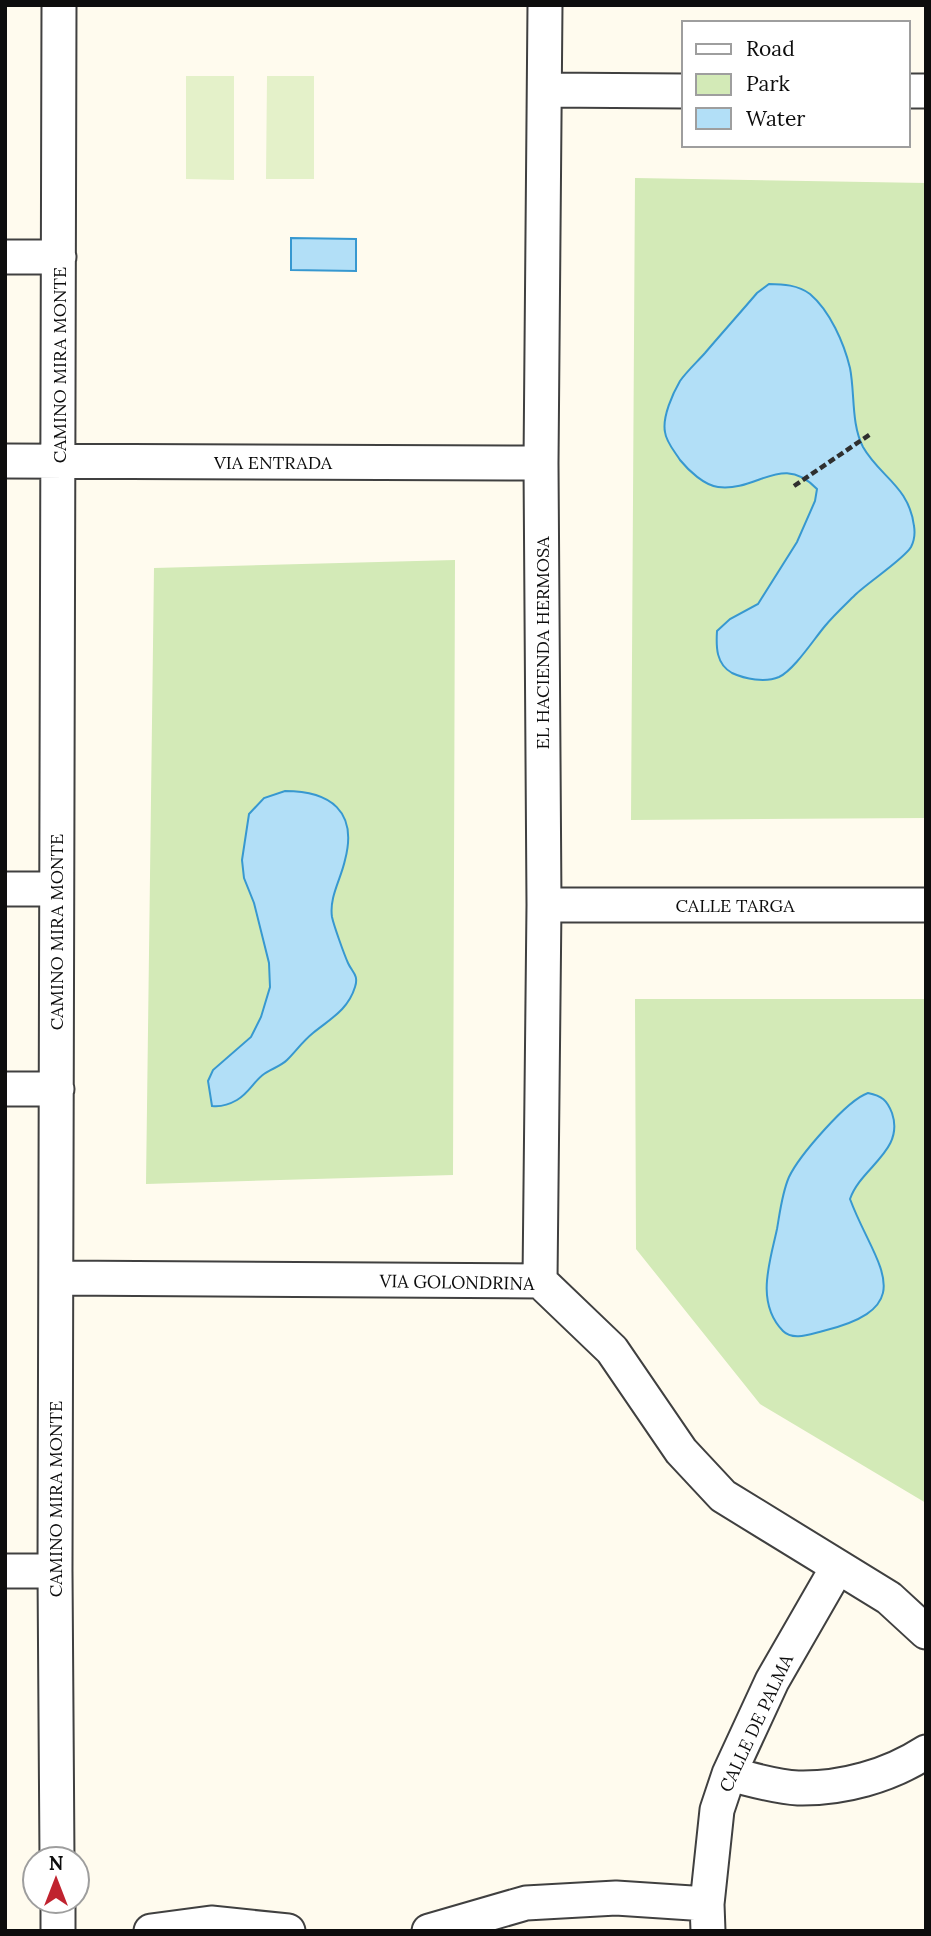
<svg xmlns="http://www.w3.org/2000/svg" width="931" height="1936" viewBox="0 0 931 1936" font-family="Lora,serif">
<rect width="100%" height="100%" fill="#fffbee"/>
<path fill="#d3eab7" d="M635,178l291,5v635l-295,2z
M455,560l-2,615 -307,9 8,-616z
M635,999h291v504l-166,-99 -124,-155z"/>
<path fill="#e4f1c9" d="M186,76h48v104l-48,-1z
M267,76h47v103h-48z"/>
<path fill="#b2dff7" stroke="#3798d0" stroke-width="2" d="M291,238l65,1v32l-65,-1z
M769,284c14,0 29,1 41,10 20,17 34,49 40,74 5,25 1,56 13,79 17,30 46,39 51,79 1,6 0,15 -3,21 -7,12 -44,36 -56,48 -10,10 -21,20 -30,31 -11,13 -31,44 -46,51 -14,6 -34,2 -47,-4 -16,-9 -16,-26 -15,-42l13,-12 28,-15 39,-62 18,-41 2,-12c-35,-37 -59,3 -99,-2 -14,-2 -29,-16 -38,-27 -5,-8 -14,-18 -15,-28 -3,-15 8,-39 15,-51 7,-10 17,-19 25,-28 17,-20 35,-40 52,-60z
M285,791c45,0 73,20 60,69 -4,19 -16,37 -13,57 2,9 12,37 16,46 4,9 11,12 7,24 -7,23 -25,32 -42,46 -10,8 -17,18 -26,27 -6,6 -16,9 -23,14 -10,7 -15,19 -27,26 -7,4 -17,7 -25,6l-4,-25 5,-11 38,-33 10,-20 9,-30 -1,-24 -15,-60 -10,-25 -2,-18 7,-46 15,-16z
M868,1093c14,3 19,7 24,20 13,38 -31,54 -42,86 24,65 74,107 -27,132 -13,3 -30,10 -40,0 -28,-29 -13,-69 -6,-102 3,-17 5,-36 12,-52 10,-21 58,-77 79,-84z"/>
<g fill="none" stroke-linecap="round" stroke-linejoin="round">
<g stroke="#404040" stroke-width="37">
<path id="minor" d="M545,90l139,1
M908,91h18
M5,257h54
M5,461l536,2
M5,889h51
M544,905h382
M5,1089h52
M57,1278l483,3 72,69 69,101 42,45 166,102 37,34
M540,1281l4,-376 -3,-442 4,-458
M5,1571h50
M729,1774c22,5 46,13 69,14 44,1 91,-12 128,-36
M57,1859l-2,-288 4,-1566
M58,1901v30
M151,1931l60,-8 77,8
M429,1931l97,-28 90,-5 91,6
M708,1931l-1,-27 10,-94 12,-36 43,-93 65,-113"/>
</g>
<path stroke="#2f2f2f" stroke-width="4.5" stroke-dasharray="7 3.5" stroke-linecap="butt" d="M794,486l78,-53"/>
<use href="#minor" stroke="#fff" stroke-width="33"/>
</g>
<g text-anchor="middle" dominant-baseline="central" stroke-width="7" stroke-linejoin="round" paint-order="stroke">
<g font-size="18" fill="#0d0d0d" stroke="#fff">
<text transform="translate(59 365) rotate(-90)">CAMINO MIRA MONTE</text>
<text x="273" y="462">VIA ENTRADA</text>
<text transform="translate(542 643) rotate(-90)">EL HACIENDA HERMOSA</text>
<text x="735" y="905">CALLE TARGA</text>
<text transform="translate(56 932) rotate(-90)">CAMINO MIRA MONTE</text>
<text transform="translate(457 1282) rotate(1)">VIA GOLONDRINA</text>
<text transform="translate(55 1499) rotate(-90)">CAMINO MIRA MONTE</text>
<text transform="translate(756 1723) rotate(-65)">CALLE DE PALMA</text>
</g>
</g>
<rect width="931" height="1936" fill="none" stroke="#0d0d0d" stroke-width="14"/>
<rect x="682" y="21" width="228" height="126" fill="#ffffff" stroke="#9e9e9e" stroke-width="2"/>
<rect x="696" y="44" width="35" height="10" fill="#ffffff" stroke="#9e9e9e" stroke-width="2"/>
<text x="746" y="56" font-size="21" fill="#0d0d0d">Road</text>
<rect x="696" y="74" width="35" height="21" fill="#d3eab7" stroke="#9e9e9e" stroke-width="2"/>
<text x="746" y="91" font-size="21" fill="#0d0d0d">Park</text>
<rect x="696" y="108" width="35" height="21" fill="#b2dff7" stroke="#9e9e9e" stroke-width="2"/>
<text x="746" y="126" font-size="21" fill="#0d0d0d">Water</text>
<g transform="translate(56 1880)"><circle r="33" fill="#ffffff" stroke="#9e9e9e" stroke-width="2"/>
<path d="M0-5L12 26L0 18L-12 26Z" fill="#c0232f"/>
<text y="-10" font-size="19" font-weight="bold" text-anchor="middle" fill="#0d0d0d">N</text>
</g>
</svg>
